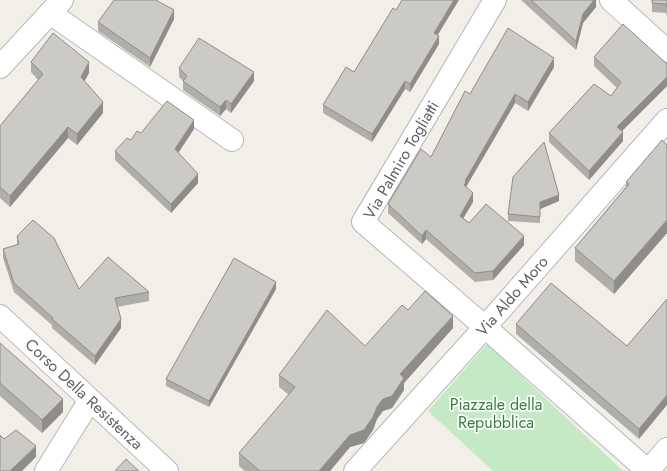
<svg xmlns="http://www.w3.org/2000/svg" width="667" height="471" font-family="Jost,sans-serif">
<rect width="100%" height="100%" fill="#f1efe8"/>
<path fill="#c5e8c5" d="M487,344L623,471H493L428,411Z"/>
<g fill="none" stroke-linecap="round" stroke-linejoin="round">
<g stroke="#b5b8bc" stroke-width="24">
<g id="minor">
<path d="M495,0L363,222L485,327L648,471"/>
<path d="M611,0L667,51"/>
<path d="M50,13L232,140"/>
<path d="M46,471L90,400"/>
<path d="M355,471L485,327L667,120"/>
<path d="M648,471L667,449"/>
</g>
</g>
<g stroke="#b5b8bc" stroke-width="24">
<path id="tertiary" d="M0,67L62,0"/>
</g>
<g stroke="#b6babf" stroke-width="24">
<path id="secondary" d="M0,316L167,471"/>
</g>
<use href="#minor" stroke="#fff" stroke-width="22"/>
<use href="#tertiary" stroke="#fff" stroke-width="22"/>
<use href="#secondary" stroke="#fff" stroke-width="22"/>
</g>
<g fill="#afaea9">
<path d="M521,0H596V7L583,23L576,50Z"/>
<path d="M652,0H667V16L666,13L652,12Z"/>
<path d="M174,19L150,67L98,31V22Z"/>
<path d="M437,35L439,44L410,92L405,89L372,142L323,113V105L354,72Z"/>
<path d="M594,57L667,86L622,131L623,141L589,180L549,142V133L611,96L617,88L594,66Z"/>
<path d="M31,62L89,73L84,81L103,113L77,145L68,138L10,207L0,198V126L38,80L31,72Z"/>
<path d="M554,67L528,111L515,103L466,187L473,202L463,218L469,223L524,245L493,280L475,282L426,239L422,244L388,213V204L431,157L470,94Z"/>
<path d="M179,68L254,81L231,113L226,109L220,116L183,90V81L179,77Z"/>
<path d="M194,129L178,152L198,183L171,213L115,160V151L141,133Z"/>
<path d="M667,145V233L614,294L575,261V248L626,187V182Z"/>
<path d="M559,201L540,209V223L508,221V214Z"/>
<path d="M17,236L79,289L149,292V301L117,307L121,328L95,365L52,328V325L14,292L3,258V249L17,245Z"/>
<path d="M276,289L209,407L166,386V379Z"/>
<path d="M667,299L639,439L516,334V324L627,346Z"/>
<path d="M408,310L453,328L404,383V390L392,408L383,411L377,419L373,430L364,443L350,447L330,471H245L239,466V453L289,395L279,387V375L365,346Z"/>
<path d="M0,343L63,412L42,433L0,396Z"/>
</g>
<g fill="#8f8d8a">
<path d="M454,0H459L434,41V33Z"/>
<path d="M594,0H596V7L583,23L576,50V41L583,14Z"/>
<path d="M174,10V19L150,67V58Z"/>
<path d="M439,36V44L410,92V84Z"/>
<path d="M554,58V67L528,111V102Z"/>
<path d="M89,62V73L81,88V77Z"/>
<path d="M254,72V81L231,113V104Z"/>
<path d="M667,77V86L617,136V127Z"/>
<path d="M405,81V89L372,142V134Z"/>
<path d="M515,94V103L466,187L464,185L465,181Z"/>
<path d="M226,100V109L220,116V107Z"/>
<path d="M103,102V113L77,145V134Z"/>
<path d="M194,120V129L175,158V149Z"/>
<path d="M68,127V138L10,207V196Z"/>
<path d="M623,132V141L589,180V171Z"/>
<path d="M198,174V183L171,213V204Z"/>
<path d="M473,193V202L460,224V216Z"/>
<path d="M559,195V201L540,209V202Z"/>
<path d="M667,220V233L614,294V281Z"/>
<path d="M426,230V239L422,244V236Z"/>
<path d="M524,236V245L493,280V271Z"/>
<path d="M276,282V289L209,407V401Z"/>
<path d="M453,316V328L404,383V390L392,408L383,411L377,419L373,430L364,443L350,447L330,471H319L350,435L377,407L400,374Z"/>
<path d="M121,319V328L95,365V356Z"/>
<path d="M667,395V405L639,439V429Z"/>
<path d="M63,399V412L42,433V420Z"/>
<path d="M36,446V457L22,471H10Z"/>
</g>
<g fill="#cccac5" stroke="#8f8d8a">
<path d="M114,0H156L174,10L150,58L98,22Z"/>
<path d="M402,0H454L434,33L439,36L410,84L405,81L372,134L323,105L346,67L354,72L393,8L396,10Z"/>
<path d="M531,0H594L583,14L576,41Z"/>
<path d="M652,0H667V7L666,4L652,3Z"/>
<path d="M623,24L667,64V77L617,127L623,132L589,171L549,133L594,84L611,96L621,82L594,57Z"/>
<path d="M508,28L554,58L528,102L515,94L465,181L466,182L464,185L473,193L460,216L469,223L486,204L524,236L493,271L475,273L426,230L422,236L388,204L421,149L431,157L465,91L470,94Z"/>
<path d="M53,33L89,62L81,77L103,102L77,134L68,127L10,196L0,187V126L43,74L31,62Z"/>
<path d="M199,38L254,72L231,104L226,100L220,107L183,81L187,76L179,68Z"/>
<path d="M167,101L194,120L175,149L198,174L171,204L115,151L127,138L131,140L137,131L141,133Z"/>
<path d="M662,140L667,145V220L614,281L575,248L629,184L626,182Z"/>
<path d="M544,142L559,195L540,202V217L508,214L513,177Z"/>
<path d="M33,220L54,238L79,289L108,257L149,292L115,298L121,319L95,356L52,319L53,318L14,283L3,249L19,244L17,236Z"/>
<path d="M234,258L276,282L209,401L166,379Z"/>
<path d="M551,283L627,346L667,299V395L639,429L516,324Z"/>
<path d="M425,291L453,316L400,374L404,378L392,396L383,399L377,407L373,417L364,430L350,435L319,471H260L239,453L295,387L279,375L327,310L365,346L402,305L408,310Z"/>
<path d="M0,343L63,399L42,420L0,383Z"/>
<path d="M16,430L36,446L10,471H0V435L4,439Z"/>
<path d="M126,459L139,471H115Z"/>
</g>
<g text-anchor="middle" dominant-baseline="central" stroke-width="3.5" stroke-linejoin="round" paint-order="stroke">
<g font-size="16" fill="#5f6368" stroke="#fff">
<text transform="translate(401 160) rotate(-60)">Via Palmiro Togliatti</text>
<text transform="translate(512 296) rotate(-49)">Via Aldo Moro</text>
<text transform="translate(84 394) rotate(43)">Corso Della Resistenza</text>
</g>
<g font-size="16" fill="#348238" stroke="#fff">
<text x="496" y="404">Piazzale della<tspan x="496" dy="18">Repubblica</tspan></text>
</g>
</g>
</svg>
